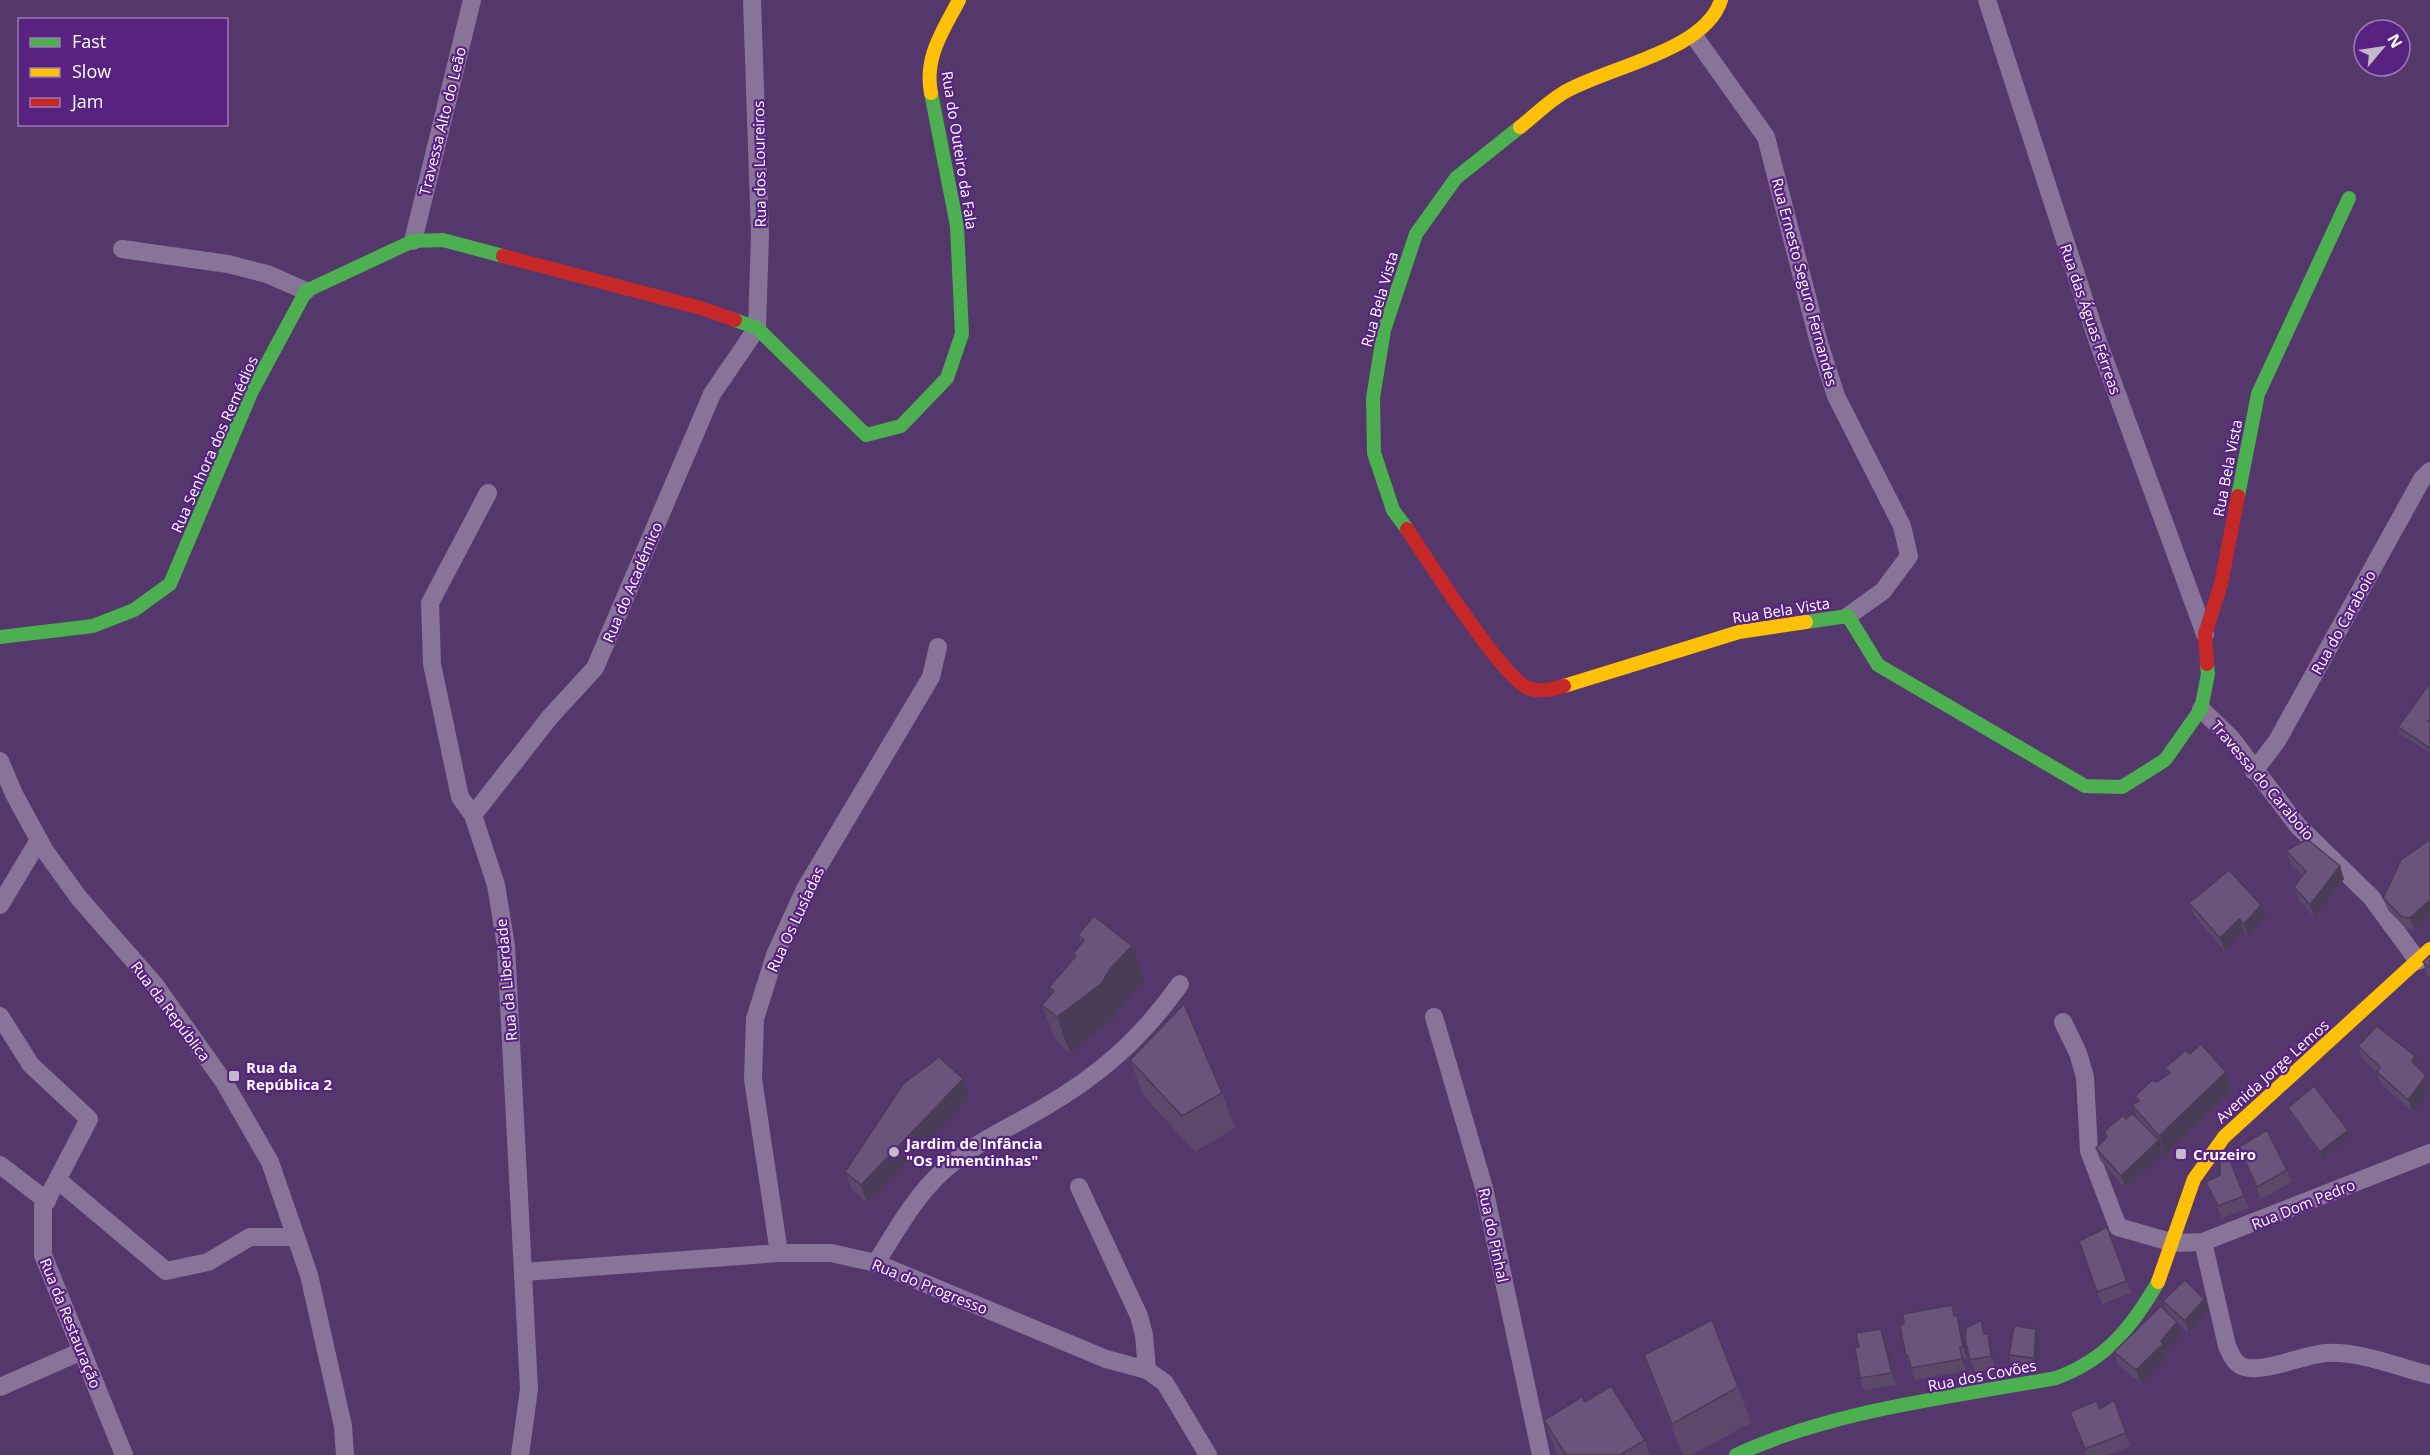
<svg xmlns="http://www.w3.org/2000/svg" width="2430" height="1455" font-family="'Open Sans',sans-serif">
<rect width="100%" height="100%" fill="#55386b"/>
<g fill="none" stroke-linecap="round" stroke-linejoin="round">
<g stroke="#887499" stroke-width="18">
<path d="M1987,0L2098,342L2205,634"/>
<path d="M1694,36L1766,137L1819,343L1836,396L1902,526L1909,556L1883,591L1848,616"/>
<path d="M413,241L472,0"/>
<path d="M122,249L228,264L267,274L306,291"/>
<path d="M488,493L430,603L432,664L460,797L473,815L496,885L506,946L529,1389L520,1455"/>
<path d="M2201,709L2231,738L2298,826L2371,897L2418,961"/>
<path d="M0,761L14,794L45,851L79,898L155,985L224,1082L270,1162L309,1275L343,1426L345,1455"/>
<path d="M2254,771L2277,741L2422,479L2430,471"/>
<path d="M473,815L550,717L595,668L712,394L757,328L760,235L752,0"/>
<path d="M0,905L39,840"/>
<path d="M0,1016L31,1065L89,1119L43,1207V1255L124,1455"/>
<path d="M1434,1017L1484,1188L1541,1455"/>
<path d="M2063,1022L2078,1053L2085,1077L2089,1151L2118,1227L2174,1243L2203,1242L2430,1153"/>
<path d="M0,1165L47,1201"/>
<path d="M59,1181L166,1271L208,1262L250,1237H296"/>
<path d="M1079,1187L1139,1316L1144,1335L1147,1370"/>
<path d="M2203,1242L2227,1346C2231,1354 2234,1364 2244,1367C2265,1373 2302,1355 2326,1353C2360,1351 2398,1367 2430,1375"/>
<path d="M779,1253L753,1079L755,1019L775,955L805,889L931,677L938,647"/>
<path d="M876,1263C896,1231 915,1196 943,1171C972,1144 1009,1128 1043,1108C1100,1075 1142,1038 1180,984"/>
<path d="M524,1272L779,1253H831L876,1263L1106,1359L1147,1370L1165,1383L1208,1455"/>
<path d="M0,1387L82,1351"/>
</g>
<g stroke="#4caf50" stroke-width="14">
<path d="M735,320L757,328L866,435L901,426L947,378L962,334L957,226L931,93"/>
<path d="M2238,496L2258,394L2349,198"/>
<path d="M1407,529L1393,510L1374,453L1373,398L1384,330L1416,234L1456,178L1520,127"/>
<path d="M1806,622L1848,616L1878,665L2085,786L2122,787L2165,760L2201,709L2208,674L2207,664"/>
<path d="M0,637L93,626L134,610L170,584L251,393L306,291L413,241L443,240L503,256"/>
<path d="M1736,1455C1836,1409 1949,1398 2056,1378C2106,1360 2132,1327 2158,1282"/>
</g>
<g stroke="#ffc107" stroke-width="14">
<path d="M931,93C924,57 943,31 959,0"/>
<path d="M1520,127C1534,116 1548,102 1563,93C1606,67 1705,52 1721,0"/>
<path d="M1564,686L1739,632L1806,622"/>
<path d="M2158,1282L2194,1179L2224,1137L2430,949"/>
</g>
<g stroke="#c62828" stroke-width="14">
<path d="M503,256L701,308L735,320"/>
<path d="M1407,529C1428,560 1501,676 1528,688C1539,693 1554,689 1564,686"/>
<path d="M2207,664L2205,634L2221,584L2238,496"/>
</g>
</g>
<g fill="#5b486b">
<path d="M2430,683V753L2400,734L2398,727Z"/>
<path d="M2430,841V916L2415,930L2407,929L2388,910L2383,898Z"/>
<path d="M2286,851L2344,879L2314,917L2299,900L2294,887L2303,876L2291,864Z"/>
<path d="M2189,903L2266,918L2248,936L2244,931L2225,951L2194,915Z"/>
<path d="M1078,935L1132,946L1145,981L1123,1004L1114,1018L1070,1053L1055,1040L1042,1005L1051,994L1049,987L1074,957L1073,954L1081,944Z"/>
<path d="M2430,955V977L2427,975L2423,962Z"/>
<path d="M2358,1046L2415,1056L2420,1069L2413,1112L2381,1084L2377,1072L2362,1058Z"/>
<path d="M1130,1060L1222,1093L1235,1128L1195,1152L1143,1095Z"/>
<path d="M2165,1068L2232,1090L2165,1155L2163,1152L2125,1188L2100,1160L2096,1148L2137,1118L2132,1105L2137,1102L2135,1096L2157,1082L2167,1074Z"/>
<path d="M969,1098L867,1203L852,1190L845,1172Z"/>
<path d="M2288,1108L2348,1130L2351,1136L2323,1158L2290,1114Z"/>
<path d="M2239,1147L2287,1170L2292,1182L2261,1199Z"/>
<path d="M2220,1175L2244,1196L2249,1208L2222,1218L2211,1195L2206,1182Z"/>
<path d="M2107,1227L2131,1293L2102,1304L2079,1241Z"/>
<path d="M2163,1301L2208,1311L2189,1333L2177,1322L2182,1334L2166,1353L2168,1356L2141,1383L2118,1365L2114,1352L2167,1312Z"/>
<path d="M1952,1305L1962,1328L1967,1359L1964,1360L1966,1371L1915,1380L1906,1356L1904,1324Z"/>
<path d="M2036,1329L2041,1342L2038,1370L2013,1368L2009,1355Z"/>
<path d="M1986,1334H1988L1992,1347L1996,1369L1975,1372L1970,1360Z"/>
<path d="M1886,1341L1897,1385L1864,1390L1860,1378Z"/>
<path d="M1644,1355L1738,1387L1751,1423L1691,1455H1683L1657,1391Z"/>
<path d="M2114,1400L2130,1446L2107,1455H2087L2070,1412L2100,1409Z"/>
<path d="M1585,1402L1645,1440L1650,1455H1557L1544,1420Z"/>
</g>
<g fill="#4a3b57">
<path d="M2340,866L2344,879L2314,917L2310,905Z"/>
<path d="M2430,900V916L2415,930L2410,918Z"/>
<path d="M2261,905L2266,918L2248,936L2244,924Z"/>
<path d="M2239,919L2244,931L2225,951L2220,938Z"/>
<path d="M1132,946L1145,981L1123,1004L1114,1018L1070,1053L1057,1017L1110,969Z"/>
<path d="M2415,1056L2420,1069L2416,1073L2412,1061Z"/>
<path d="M2226,1072L2232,1090L2165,1155L2159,1136Z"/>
<path d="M2426,1076L2430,1086V1090L2413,1112L2408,1100Z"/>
<path d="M963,1079L969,1098L867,1203L861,1185Z"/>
<path d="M2348,1130L2351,1136L2323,1158L2320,1152Z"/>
<path d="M2159,1140L2164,1153L2125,1188L2121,1176Z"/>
<path d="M2204,1299L2208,1311L2189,1333L2185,1321Z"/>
<path d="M1957,1315L1962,1328L1967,1359L1963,1347Z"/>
<path d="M2177,1322L2182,1334L2166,1353L2168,1356L2141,1383L2136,1370Z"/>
<path d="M1881,1329L1886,1341L1897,1385L1892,1373Z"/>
<path d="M2036,1329L2041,1342L2038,1370L2034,1358Z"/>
<path d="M1988,1334L1992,1347L1996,1369L1991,1356Z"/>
<path d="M1960,1347L1964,1360L1966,1371L1962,1359Z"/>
</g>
<g fill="#6a547c" stroke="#4a3b57" stroke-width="1.5">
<path d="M2430,683V719L2428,721L2430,722V748L2398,727Z"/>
<path d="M2307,839L2340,866L2310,905L2294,887L2306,871L2286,851Z"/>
<path d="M2429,840L2430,841V900L2410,918L2402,917L2383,898L2401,860Z"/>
<path d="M2229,870L2261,905L2244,924L2239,919L2220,938L2189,903Z"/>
<path d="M1094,916L1132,946L1110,969L1102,983L1057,1017L1042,1005L1054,991L1049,987L1076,956L1073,954L1084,940L1078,935Z"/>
<path d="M2430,955V968L2423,962Z"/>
<path d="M1184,1004L1222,1093L1182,1116L1130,1060Z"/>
<path d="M2377,1026L2415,1056L2412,1061L2426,1076L2408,1100L2377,1072L2380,1067L2358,1046Z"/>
<path d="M2201,1044L2226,1072L2159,1136L2132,1105L2139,1101L2135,1096L2152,1080L2157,1082L2170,1073L2165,1068L2185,1051L2190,1054Z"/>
<path d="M939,1057L963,1079L861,1185L845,1172L903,1084Z"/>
<path d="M2314,1086L2348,1130L2320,1152L2288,1108Z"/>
<path d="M2132,1113L2159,1140L2121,1176L2096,1148L2107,1137L2105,1131L2123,1115L2126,1119Z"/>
<path d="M2267,1130L2287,1170L2257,1187L2239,1147Z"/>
<path d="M2229,1158L2244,1196L2218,1206L2206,1182L2220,1175V1162Z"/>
<path d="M2107,1227L2127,1281L2097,1292L2079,1241Z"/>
<path d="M2185,1280L2204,1299L2185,1321L2163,1301Z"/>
<path d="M1952,1305L1954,1316L1957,1315L1963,1347H1960L1962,1359L1911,1368L1908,1356H1906L1900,1325L1904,1324L1903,1314Z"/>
<path d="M2161,1306L2177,1322L2161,1341L2163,1344L2136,1370L2114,1352Z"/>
<path d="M1712,1320L1738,1387L1672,1424L1644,1355Z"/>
<path d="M1981,1320L1984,1334H1988L1991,1356L1970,1360L1965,1339L1966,1328Z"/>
<path d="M2014,1326L2036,1329L2034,1358L2009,1355Z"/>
<path d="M1881,1329L1892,1373L1860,1378L1855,1348L1859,1347L1856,1333Z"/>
<path d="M1611,1386L1645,1440L1620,1455H1566L1544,1420L1582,1397L1585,1402Z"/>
<path d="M2114,1400L2126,1433L2085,1449L2070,1412L2096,1401L2100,1409Z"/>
</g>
<g fill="#c4b9cb" stroke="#582380" stroke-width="2">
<rect x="228" y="1070" width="12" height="12" rx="3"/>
<circle cx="894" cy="1152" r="6"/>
<rect x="2175" y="1148" width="12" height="12" rx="3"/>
</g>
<g text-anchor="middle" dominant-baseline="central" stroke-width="4.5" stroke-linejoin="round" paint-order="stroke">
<g font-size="15" fill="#fff" stroke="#582380">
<text transform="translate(442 121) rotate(-76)">Travessa Alto do Leão</text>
<text transform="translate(960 150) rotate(81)">Rua do Outeiro da Fala</text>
<text transform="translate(759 164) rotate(-91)">Rua dos Loureiros</text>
<text transform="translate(1805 282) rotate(75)">Rua Ernesto Seguro Fernandes</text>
<text transform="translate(1379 299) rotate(-74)">Rua Bela Vista</text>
<text transform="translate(2091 319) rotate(71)">Rua das Águas Férreas</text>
<text transform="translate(214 444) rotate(-66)">Rua Senhora dos Remédios</text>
<text transform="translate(2227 468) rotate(-79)">Rua Bela Vista</text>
<text transform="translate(632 582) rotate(-67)">Rua do Académico</text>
<text transform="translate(1781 610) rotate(-9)">Rua Bela Vista</text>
<text transform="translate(2343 622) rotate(-61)">Rua do Caraboio</text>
<text transform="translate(2263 780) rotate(50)">Travessa do Caraboio</text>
<text transform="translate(795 919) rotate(-65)">Rua Os Lusíadas</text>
<text transform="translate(506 980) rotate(-95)">Rua da Liberdade</text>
<text transform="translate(171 1011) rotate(53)">Rua da República</text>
<text transform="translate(2272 1071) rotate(-42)">Avenida Jorge Lemos</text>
<text transform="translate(2303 1204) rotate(-22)">Rua Dom Pedro</text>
<text transform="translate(1494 1235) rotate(78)">Rua do Pinhal</text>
<text transform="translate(930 1286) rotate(22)">Rua do Progresso</text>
<text transform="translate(71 1323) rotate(68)">Rua da Restauração</text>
<text transform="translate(1982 1375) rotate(-11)">Rua dos Covões</text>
</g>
<g font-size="15" font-weight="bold" fill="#fff" stroke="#582380" text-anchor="start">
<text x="246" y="1067">Rua da<tspan x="246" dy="17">República 2</tspan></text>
<text x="906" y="1143">Jardim de Infância<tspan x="906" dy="17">"Os Pimentinhas"</tspan></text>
<text x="2193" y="1154">Cruzeiro</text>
</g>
</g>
<rect x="18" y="18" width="210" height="108" fill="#582380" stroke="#9b7bb3" stroke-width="1.5"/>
<rect x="30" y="38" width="30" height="9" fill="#4caf50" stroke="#9b7bb3" stroke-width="1.5"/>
<text x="72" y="48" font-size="18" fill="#ffffff">Fast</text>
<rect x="30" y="68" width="30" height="9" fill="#ffc107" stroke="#9b7bb3" stroke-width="1.5"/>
<text x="72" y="78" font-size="18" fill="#ffffff">Slow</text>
<rect x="30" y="98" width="30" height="9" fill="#c62828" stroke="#9b7bb3" stroke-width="1.5"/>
<text x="72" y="108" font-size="18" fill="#ffffff">Jam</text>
<g transform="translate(2382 48) rotate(61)"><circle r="28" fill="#582380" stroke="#9b7bb3" stroke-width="1.5"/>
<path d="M0-4.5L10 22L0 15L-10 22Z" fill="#c4b9cb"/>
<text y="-9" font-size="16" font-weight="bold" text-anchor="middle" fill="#ffffff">N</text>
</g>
</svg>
